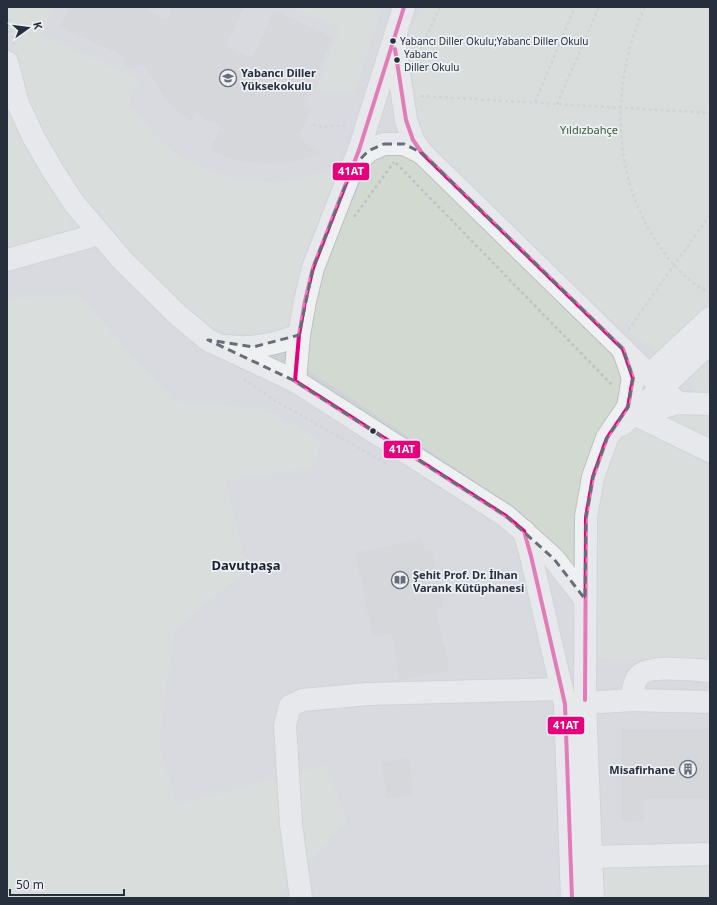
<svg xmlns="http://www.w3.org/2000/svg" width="717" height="905" font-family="'Noto Sans',sans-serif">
<rect width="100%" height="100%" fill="#e0e2e5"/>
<rect fill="#ced1d8" x="7" y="7" width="703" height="891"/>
<g fill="#d1d9d0">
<path d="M7,7H53L41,34L139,80L129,102C141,119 153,135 169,148C200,174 254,187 293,181C309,178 324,171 339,166L301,264L292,299L288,327L274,332L253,335L232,334L214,330L186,307L132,253L83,196L63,165L44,133L29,100L7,18Z"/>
<path d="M292,7H382L354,93L316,90L340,28Z"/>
<path d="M421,7H710V394H701L658,352L607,316L432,145L424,134L419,120L407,41Z"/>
<path d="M9,112L16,133L79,229L7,254V113Z"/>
<path d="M386,154H400L414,160L614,355L618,368L620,379L619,391L616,402L598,433L575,562L574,573L538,529L516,508L305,368C312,336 315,303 325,272C337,238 351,205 365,171L374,160Z"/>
<path d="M78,294L173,401L266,409L322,442L312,467L225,481L247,570L174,630L159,743L176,805L326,765L347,822L275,898H7V299Z"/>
<path d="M679,413L710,414V438L666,416Z"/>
<path d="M634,428L710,465V661L596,658L597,518L604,479L616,444Z"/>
<path d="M710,858V898H605L604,864Z"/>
</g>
<g fill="#c8cacd">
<path d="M69,7H142L167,19L172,7H244L226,46L252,58L274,10L333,37L302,105L312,109L298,139L323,153L290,163L272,164L248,163L224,156L210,150L221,125L207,120L196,112L191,122L177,112L165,98L144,65L133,69L128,68L125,65L123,56L60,27Z"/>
<path d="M422,538L424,551L432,550L444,607L436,609L443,644H445L449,671L400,680L392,634L373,638L355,553Z"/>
<path d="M621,729H710V799H644V822L621,821Z"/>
<path d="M409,758L413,795L386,798L382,762Z"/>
</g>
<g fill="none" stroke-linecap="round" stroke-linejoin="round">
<g stroke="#bec0c3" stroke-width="24">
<g id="minor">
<path d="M394,40L406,120L413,140L422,153L678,403"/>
<path d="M7,62L18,104L34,138L53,171L74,203L123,261L179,316L208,340L295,381L506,516L554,559L585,599"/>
<path d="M353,166L368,151L384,144H404L422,153"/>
<path d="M7,260L99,234"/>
<path d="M228,346C253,350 276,344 299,335"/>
<path d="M649,375L710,318"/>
<path d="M295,381L299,335L305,301L313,268L359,150L404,7"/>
<path d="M664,407L678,403L710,404"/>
<path d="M634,414L710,451"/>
<path d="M622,425L710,343"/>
<path d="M524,531L531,556L565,704L572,898"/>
<path d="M632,700C633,691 633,682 639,676C649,664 694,670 710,671"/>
<path d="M570,704L632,700L710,702"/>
<path d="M591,857L710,854"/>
<path d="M301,898L291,824L285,725L290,706L303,700L368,694L562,689"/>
<path d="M593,898L591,857L585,703L586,517L593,477L607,438L628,407L633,378L623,349"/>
</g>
</g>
<g stroke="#bfc0c5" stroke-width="2.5" stroke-dasharray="3 3" stroke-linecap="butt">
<path d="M645,7C612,78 611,165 651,233C666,258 684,280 710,293"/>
<path d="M7,18L15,46"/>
<path d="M416,59L440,7"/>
<path d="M421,96L710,113"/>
<path d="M535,102L575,7"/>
<path d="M557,104L599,7"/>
<path d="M313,124L322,127L348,125"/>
<path d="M396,163L613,386"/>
<path d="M354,217L394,162"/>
<path d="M628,330L710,215"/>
<path d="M244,379L276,401L387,464"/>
</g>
<use href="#minor" stroke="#eff0f2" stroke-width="22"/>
<g stroke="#edf0f5" stroke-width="7">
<g id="bus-1">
<path d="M404,7L359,150L313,268L305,301L299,335L295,381L506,516L524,531L531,556L565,704L572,898"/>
<path d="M395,49L406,120L413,140L422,153L623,349L633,378L628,407L607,438L593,477L586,517L585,700"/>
</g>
</g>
<use href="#bus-1" stroke="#e5007d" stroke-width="4"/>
</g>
<path d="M0 0H717V905H0ZM384,144H404L422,153L623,349L633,378L628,407L607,438L593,477L586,517L585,599L554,559L506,516L295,381L208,340L253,347L299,335L313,268L353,167L368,151Z" fill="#e0e2e5" fill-opacity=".55" fill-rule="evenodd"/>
<path fill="none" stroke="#686e78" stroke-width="3" stroke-dasharray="8 5" stroke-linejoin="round" d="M384,144H404L422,153L623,349L633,378L628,407L607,438L593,477L586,517L585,599L554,559L506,516L295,381L208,340L253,347L299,335L313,268L353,167L368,151Z"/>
<defs>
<g id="university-ring" transform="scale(0.9)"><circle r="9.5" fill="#edf0f5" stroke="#686e78" stroke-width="1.5"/><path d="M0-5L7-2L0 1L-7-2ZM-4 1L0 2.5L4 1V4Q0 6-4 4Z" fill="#686e78"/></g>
<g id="library-ring" transform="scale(0.9)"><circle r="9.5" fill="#edf0f5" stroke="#686e78" stroke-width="1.5"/><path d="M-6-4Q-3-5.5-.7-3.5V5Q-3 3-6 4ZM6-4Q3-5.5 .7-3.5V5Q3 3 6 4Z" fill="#686e78"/></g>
<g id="building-ring" transform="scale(0.9)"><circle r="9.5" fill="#edf0f5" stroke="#686e78" stroke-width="1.5"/><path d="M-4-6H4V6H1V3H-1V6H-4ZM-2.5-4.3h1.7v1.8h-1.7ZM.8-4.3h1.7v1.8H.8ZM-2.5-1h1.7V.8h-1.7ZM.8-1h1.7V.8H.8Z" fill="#686e78"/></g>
</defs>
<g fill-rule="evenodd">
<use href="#university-ring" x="228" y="78"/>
<use href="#library-ring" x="400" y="580"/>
<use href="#building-ring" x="688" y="769"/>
</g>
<g fill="#272f3d" stroke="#edf0f5" stroke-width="1.5">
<circle cx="393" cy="41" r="3.5"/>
<circle cx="397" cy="60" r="3.5"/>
<circle cx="373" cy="431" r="3.5"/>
</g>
<g text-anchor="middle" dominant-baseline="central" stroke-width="3.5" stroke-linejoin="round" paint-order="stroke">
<g font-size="10" fill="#272f3d" stroke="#edf0f5" text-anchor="start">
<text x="400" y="41">Yabancı Diller Okulu;Yabanc Diller Okulu</text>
<text x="404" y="54">Yabanc<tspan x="404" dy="13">Diller Okulu</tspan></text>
</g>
<g font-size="11" font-weight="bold" fill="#272f3d" stroke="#edf0f5" text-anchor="start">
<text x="241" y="72">Yabancı Diller<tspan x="241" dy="13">Yüksekokulu</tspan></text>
<text x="413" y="574">Şehit Prof. Dr. İlhan<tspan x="413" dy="13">Varank Kütüphanesi</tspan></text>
<text x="675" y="769" text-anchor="end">Misafirhane</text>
</g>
<g font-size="11" fill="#3c5935" stroke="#edf0f5">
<text x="589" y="129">Yıldızbahçe</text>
</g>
<g font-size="13" font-weight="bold" fill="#1a212e" stroke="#edf0f5">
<text x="246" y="565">Davutpaşa</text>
</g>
</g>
<g stroke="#edf0f5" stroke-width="1.5">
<rect x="332" y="162" width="38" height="19" rx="4" fill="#e5007d"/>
<rect x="383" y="440" width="38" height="19" rx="4" fill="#e5007d"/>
<rect x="547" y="716" width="38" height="19" rx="4" fill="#e5007d"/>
</g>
<g font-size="11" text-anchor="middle" font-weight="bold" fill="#fff">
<text x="351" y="175">41AT</text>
<text x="402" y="453">41AT</text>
<text x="566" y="729">41AT</text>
</g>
<rect width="717" height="905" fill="none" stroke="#272f3d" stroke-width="16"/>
<g transform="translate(28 28) rotate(76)" stroke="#edf0f5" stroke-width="3" paint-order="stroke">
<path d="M0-3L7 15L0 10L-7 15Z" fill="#272f3d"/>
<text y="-6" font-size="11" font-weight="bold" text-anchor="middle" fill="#272f3d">K</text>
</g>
<path d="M10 889v6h114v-6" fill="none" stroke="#272f3d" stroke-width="2"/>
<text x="16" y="889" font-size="12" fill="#272f3d" stroke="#edf0f5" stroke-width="3" paint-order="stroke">50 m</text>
</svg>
